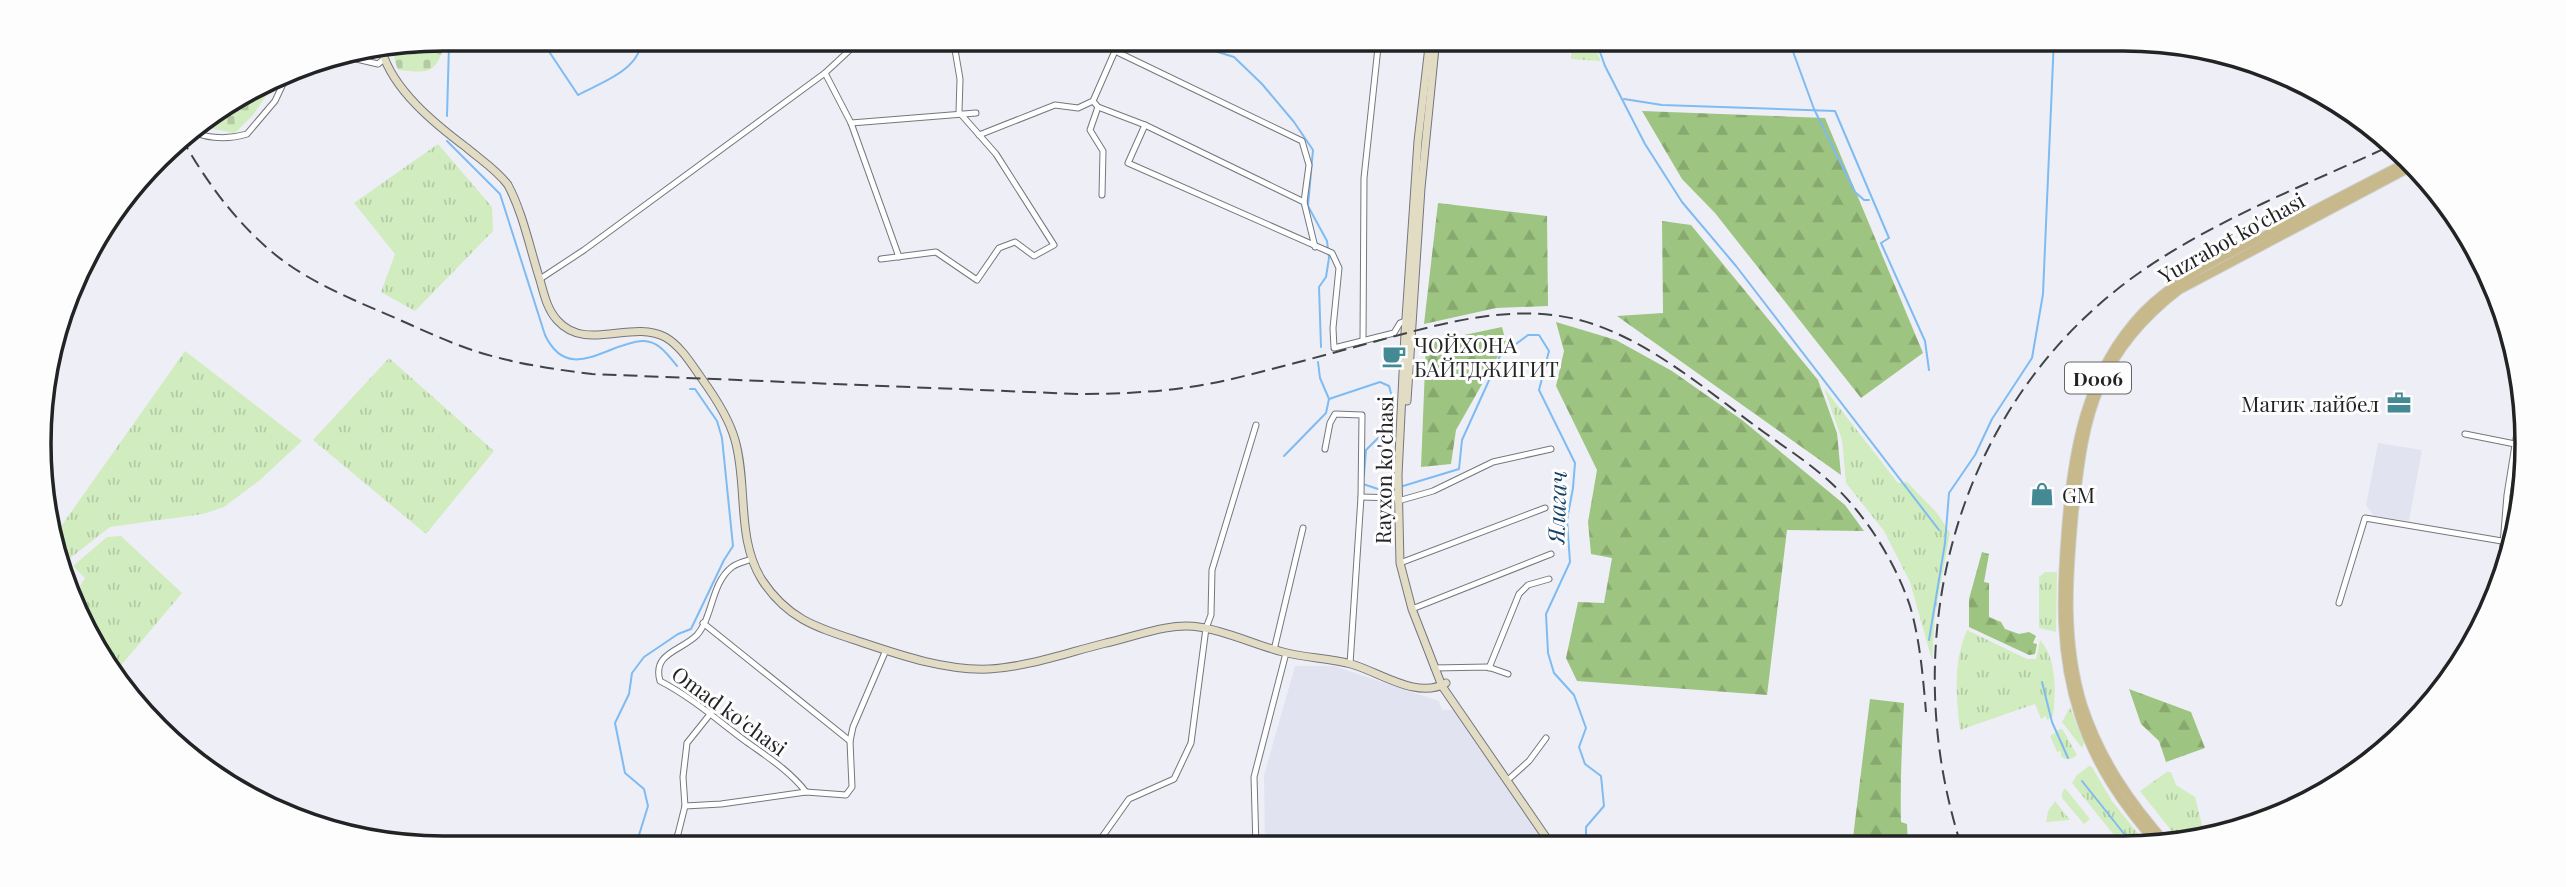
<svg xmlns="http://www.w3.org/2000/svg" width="2566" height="887" font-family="'Playfair Display',serif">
<defs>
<pattern id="grass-tufts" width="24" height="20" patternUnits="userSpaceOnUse" patternTransform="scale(1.75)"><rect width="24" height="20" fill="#d1ecbf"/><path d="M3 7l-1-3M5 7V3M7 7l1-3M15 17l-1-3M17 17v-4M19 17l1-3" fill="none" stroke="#b3caa4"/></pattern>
<pattern id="forest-firs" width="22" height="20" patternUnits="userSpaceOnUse" patternTransform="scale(1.75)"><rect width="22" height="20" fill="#9dc480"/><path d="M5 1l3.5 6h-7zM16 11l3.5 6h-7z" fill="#87a86e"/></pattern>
<pattern id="cemetery-stones" width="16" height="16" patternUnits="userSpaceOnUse" patternTransform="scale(1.75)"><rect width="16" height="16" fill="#d1ecbf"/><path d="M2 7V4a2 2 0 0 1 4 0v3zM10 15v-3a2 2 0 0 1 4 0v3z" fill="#b3caa4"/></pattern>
</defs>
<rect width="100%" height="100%" fill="#eeeff6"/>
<g fill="#e1e3f1">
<path d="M2378,443L2422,450L2409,521L2374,516L2366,505Z"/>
<path d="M1295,666H1334L1439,701L1442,710H1453L1547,846L1265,847L1264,775Z"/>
</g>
<g fill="url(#grass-tufts)">
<path d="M1572,39H1591L1601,61L1571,59Z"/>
<path d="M438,144L492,207L493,231L415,311L381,292L395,254L354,203Z"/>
<path d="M185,351L302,441L260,480L224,507L203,514L110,527L60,566L52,548V539Z"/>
<path d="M389,358L494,451L426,534L313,440Z"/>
<path d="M1824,388L1898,483L1907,482L1937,513L1950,533L1935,614L1932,660L1910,582L1884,531L1846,483L1842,440Z"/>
<path d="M121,536L182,593L113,675L107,669L74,596L85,578L73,566L107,537Z"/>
<path d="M2045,572H2057L2056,632L2039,628V577Z"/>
<path d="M1967,630L2027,659H2036L2040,640C2057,658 2056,693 2053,716L2047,720L2046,716L2041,719L2035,704L1960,730C1956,697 1953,662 1967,630Z"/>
<path d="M2070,707L2084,743L2082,748L2062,722Z"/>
<path d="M2060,729L2063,730L2077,755C2072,760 2068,760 2061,757V751L2057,752L2050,736Z"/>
<path d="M2089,766L2092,767L2112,801L2147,845H2122L2072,783L2077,775Z"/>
<path d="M2167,772H2171L2176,785L2195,797L2205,836L2181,843L2140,791Z"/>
<path d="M2065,788L2090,819L2084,824L2062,798V793Z"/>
<path d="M2055,801L2070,820L2046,822L2048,811Z"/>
</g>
<g fill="url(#forest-firs)">
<path d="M1642,111L1825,118L1923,353L1861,398L1715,213L1682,179Z"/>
<path d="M1438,203L1547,216L1548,306L1496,308L1424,324Z"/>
<path d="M1662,221L1691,225L1818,380L1837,433L1841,475L1617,316L1663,313Z"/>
<path d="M1556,322L1616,340L1672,371L1742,420L1845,505L1864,531L1787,530L1767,695L1577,681L1566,658L1578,602L1604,603L1612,558L1591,554L1588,522L1597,470L1556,386L1564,351Z"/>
<path d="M1502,327L1506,342L1456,430L1451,464L1421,467L1426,343Z"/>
<path d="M1982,552L1989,554L1984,582L1989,583V617L2001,622L2005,629L2019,634L2029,632L2036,636L2033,643L2037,644L2035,654L2029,655L1969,627V599Z"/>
<path d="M2129,689L2191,712L2205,748L2166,762L2159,741L2141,724Z"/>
<path d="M1870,699L1904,703C1902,743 1900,782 1901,822L1907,824L1908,846H1852Z"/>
</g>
<g fill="url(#cemetery-stones)">
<path d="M448,39C434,72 435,74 398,70L391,49Z"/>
<path d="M281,74L253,115L235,133L209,128L219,112Z"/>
</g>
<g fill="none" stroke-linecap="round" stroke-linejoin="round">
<g stroke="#7ebbf2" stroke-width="2">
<path d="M540,38L578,95C602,82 641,70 642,38"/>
<path d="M1062,38L1076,47L1087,49L1094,38"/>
<path d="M1191,38L1205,48L1234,57L1262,84L1294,122L1313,150L1308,206L1327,241L1329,258L1326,277L1319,287L1321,347"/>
<path d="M1595,38L1605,66L1645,144L1682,202L1736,266L1939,530"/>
<path d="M1788,38L1814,109L1855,192L1864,200H1869"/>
<path d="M1624,99L1662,105L1835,111L1889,238L1881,243L1925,341L1929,370"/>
<path d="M447,116L449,44L451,38"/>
<path d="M447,141L500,194L545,335C569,385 607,343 642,341C658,340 668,355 677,366"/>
<path d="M1329,399L1380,382L1389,386L1395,408L1386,430L1366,450L1364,475"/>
<path d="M1284,456L1326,413L1329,399L1320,378L1318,362"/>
<path d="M1363,484L1384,491L1397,487"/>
<path d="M1403,486L1459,469L1462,440L1500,356L1528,335H1539L1549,351L1539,390L1575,463L1573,488L1567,520L1570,562L1546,614L1548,653L1554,673L1574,695L1586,728L1579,747L1585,764L1601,776L1604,806L1586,827V846"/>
<path d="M1929,640L1945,543L1949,493L1975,455L1992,419L2032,358L2043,294L2054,38"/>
<path d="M2042,682L2052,722L2068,758"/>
<path d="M2082,781L2133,845"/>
<path d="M384,841L396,838L398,843"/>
<path d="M635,848L648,806L644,789L625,773L615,723L629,694L632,673L644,657L678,634L691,629L724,560L733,546L722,438L717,421L695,389H690"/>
</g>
<g stroke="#75777d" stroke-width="7">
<g id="street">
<path d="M1115,51L1302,141L1309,165L1304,202L1315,247"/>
<path d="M348,57L378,64L384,59"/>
<path d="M825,73L851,123L899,257"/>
<path d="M1093,101L1098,107L1145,125L1304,202"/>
<path d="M1098,107L1090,130L1103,151L1102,195"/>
<path d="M851,123L976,113"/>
<path d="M1145,125L1128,163L1332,253L1339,268L1333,328L1334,348L1394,333L1400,323L1408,320"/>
<path d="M190,131C209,139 227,140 247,134L275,101L290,69"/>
<path d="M979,135L1055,105L1078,108L1093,101L1115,51L1123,38"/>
<path d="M881,259L936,252L977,280L999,248L1015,242L1034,256L1054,245L996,154L959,112L960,79L953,38"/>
<path d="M540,279L584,250L825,73L853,47L855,38"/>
<path d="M1363,341L1364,178L1379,38"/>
<path d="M2465,434L2520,445"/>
<path d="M1325,449L1330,423L1335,414L1362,415L1361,497L1350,664"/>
<path d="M1361,497L1398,498"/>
<path d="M1398,501L1433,491L1493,462L1551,449"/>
<path d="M2509,512L2519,467"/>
<path d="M752,559C746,561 737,563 732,567C711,583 713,617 697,635C681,651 652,653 660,681C691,697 716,719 744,740C766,756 789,770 806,792"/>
<path d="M1400,563L1545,508"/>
<path d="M2500,581L2507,495L2524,389"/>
<path d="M2339,603L2365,518L2502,541"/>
<path d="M1412,609L1551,554"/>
<path d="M703,623L850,741"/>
<path d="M1274,650L1303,528"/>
<path d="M1434,668L1488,667L1508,674"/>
<path d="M1489,668L1519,594L1528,585L1549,579"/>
<path d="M1510,778L1529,761L1546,738"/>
<path d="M685,806L721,804L806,792L846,795L852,787L850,741L853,727L886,650"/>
<path d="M1095,847L1129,799L1174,779L1191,743L1206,628L1211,615L1212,570L1256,425"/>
<path d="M1256,847L1254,777L1286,653"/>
<path d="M670,848L678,834L685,806L683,777L687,743L711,713"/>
</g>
</g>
<g stroke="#75777d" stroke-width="9">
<g id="secondary">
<path d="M1430,38L1418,141L1405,333L1398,475L1400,563L1412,609L1442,686L1552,846"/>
<path d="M382,51C393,90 435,124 467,148C481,160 497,170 508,185C523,213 530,249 540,280C544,294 547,309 557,320C586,353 631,319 665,337C681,346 692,365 702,379C715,397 729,418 735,440C748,485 736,539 762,580C787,618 815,627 855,640C897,654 944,671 989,669C1028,667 1069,652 1106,643C1134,637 1169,622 1199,627C1227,631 1255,645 1283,652C1305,658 1329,658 1351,664C1380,672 1417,700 1446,683"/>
<path d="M1407,401L1421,188L1436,38"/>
</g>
</g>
<g stroke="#cecfcf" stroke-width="10">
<g id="primary">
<path d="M2158,845C2123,806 2095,765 2079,715C2059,654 2061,594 2066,532C2072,451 2085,373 2143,312C2177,277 2222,258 2264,236C2311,212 2358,187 2405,163"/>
<path d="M2168,845C2130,802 2101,760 2083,706C2063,642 2068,577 2074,512C2079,470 2083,426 2100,387C2117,348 2145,316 2179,290L2409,168"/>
</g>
</g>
<use href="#street" stroke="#fff" stroke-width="5"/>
<use href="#secondary" stroke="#e3dcc5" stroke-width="7"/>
<use href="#primary" stroke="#c7b98b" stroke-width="8"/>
<g stroke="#424346" stroke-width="2" stroke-dasharray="14 7" stroke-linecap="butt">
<path d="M181,137C205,180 234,220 272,252C303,278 342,295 379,311C410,324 440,339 472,350C511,363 551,369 592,374L1078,394C1130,394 1181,391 1232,379C1281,367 1329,354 1377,341C1447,322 1522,300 1593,324C1657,346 1711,394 1765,433C1786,448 1809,463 1829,481C1864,512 1895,561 1910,606C1920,640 1923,677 1926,712"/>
<path d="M1961,845C1894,637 1956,402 2139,273C2216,219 2306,185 2390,146"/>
</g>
</g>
<defs>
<g id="cafe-bare" transform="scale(1.89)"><path d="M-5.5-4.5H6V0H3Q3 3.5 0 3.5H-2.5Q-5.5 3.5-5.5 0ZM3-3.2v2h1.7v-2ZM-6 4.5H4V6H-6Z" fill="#448a95" stroke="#fdfdfe" stroke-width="2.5" paint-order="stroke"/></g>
<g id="office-bare" transform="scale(1.89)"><path d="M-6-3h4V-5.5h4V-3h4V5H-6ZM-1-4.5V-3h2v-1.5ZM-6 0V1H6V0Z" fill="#448a95" stroke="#fdfdfe" stroke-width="2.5" paint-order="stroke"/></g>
<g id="shop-bare" transform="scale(1.89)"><path d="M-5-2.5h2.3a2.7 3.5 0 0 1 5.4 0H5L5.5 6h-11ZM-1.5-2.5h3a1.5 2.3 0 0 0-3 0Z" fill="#448a95" stroke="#fdfdfe" stroke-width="2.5" paint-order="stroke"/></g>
</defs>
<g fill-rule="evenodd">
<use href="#cafe-bare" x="1394" y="356"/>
<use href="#office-bare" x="2399" y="403"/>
<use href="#shop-bare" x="2042" y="494"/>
</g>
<g text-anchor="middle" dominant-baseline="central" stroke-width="6" stroke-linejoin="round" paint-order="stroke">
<rect fill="#fdfdfe" stroke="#646466" stroke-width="2" x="2065" y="362.5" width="66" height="31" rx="5"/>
<g font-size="19" font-weight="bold" fill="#222325">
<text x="2098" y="378">D006</text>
</g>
<g font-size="21" fill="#222325" stroke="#fdfdfe">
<text transform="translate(2231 237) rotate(-29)">Yuzrabot ko'chasi</text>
<text transform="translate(1383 470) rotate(-89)">Rayxon ko'chasi</text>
<text transform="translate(730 710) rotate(36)">Omad ko'chasi</text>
</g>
<g font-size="21" fill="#222325" stroke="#fdfdfe" text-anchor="start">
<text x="1414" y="344">ЧОЙХОНА<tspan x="1414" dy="24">БАЙТДЖИГИТ</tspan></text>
<text x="2379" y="403" text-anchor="end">Магик лайбел</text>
<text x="2062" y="494">GM</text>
</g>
<g font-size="23" font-style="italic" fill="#164267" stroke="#fdfdfe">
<text transform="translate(1556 507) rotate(-88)">Ялагач</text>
</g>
</g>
<path d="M0 0H2566V887H0ZM443 51H2123A392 392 0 0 1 2515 443V444A392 392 0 0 1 2123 836H443A392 392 0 0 1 51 444V443A392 392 0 0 1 443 51Z" fill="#fdfdfe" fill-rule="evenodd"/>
<path fill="none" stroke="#222325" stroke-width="3.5" d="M443 51H2123A392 392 0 0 1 2515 443V444A392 392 0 0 1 2123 836H443A392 392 0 0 1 51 444V443A392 392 0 0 1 443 51Z"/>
</svg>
